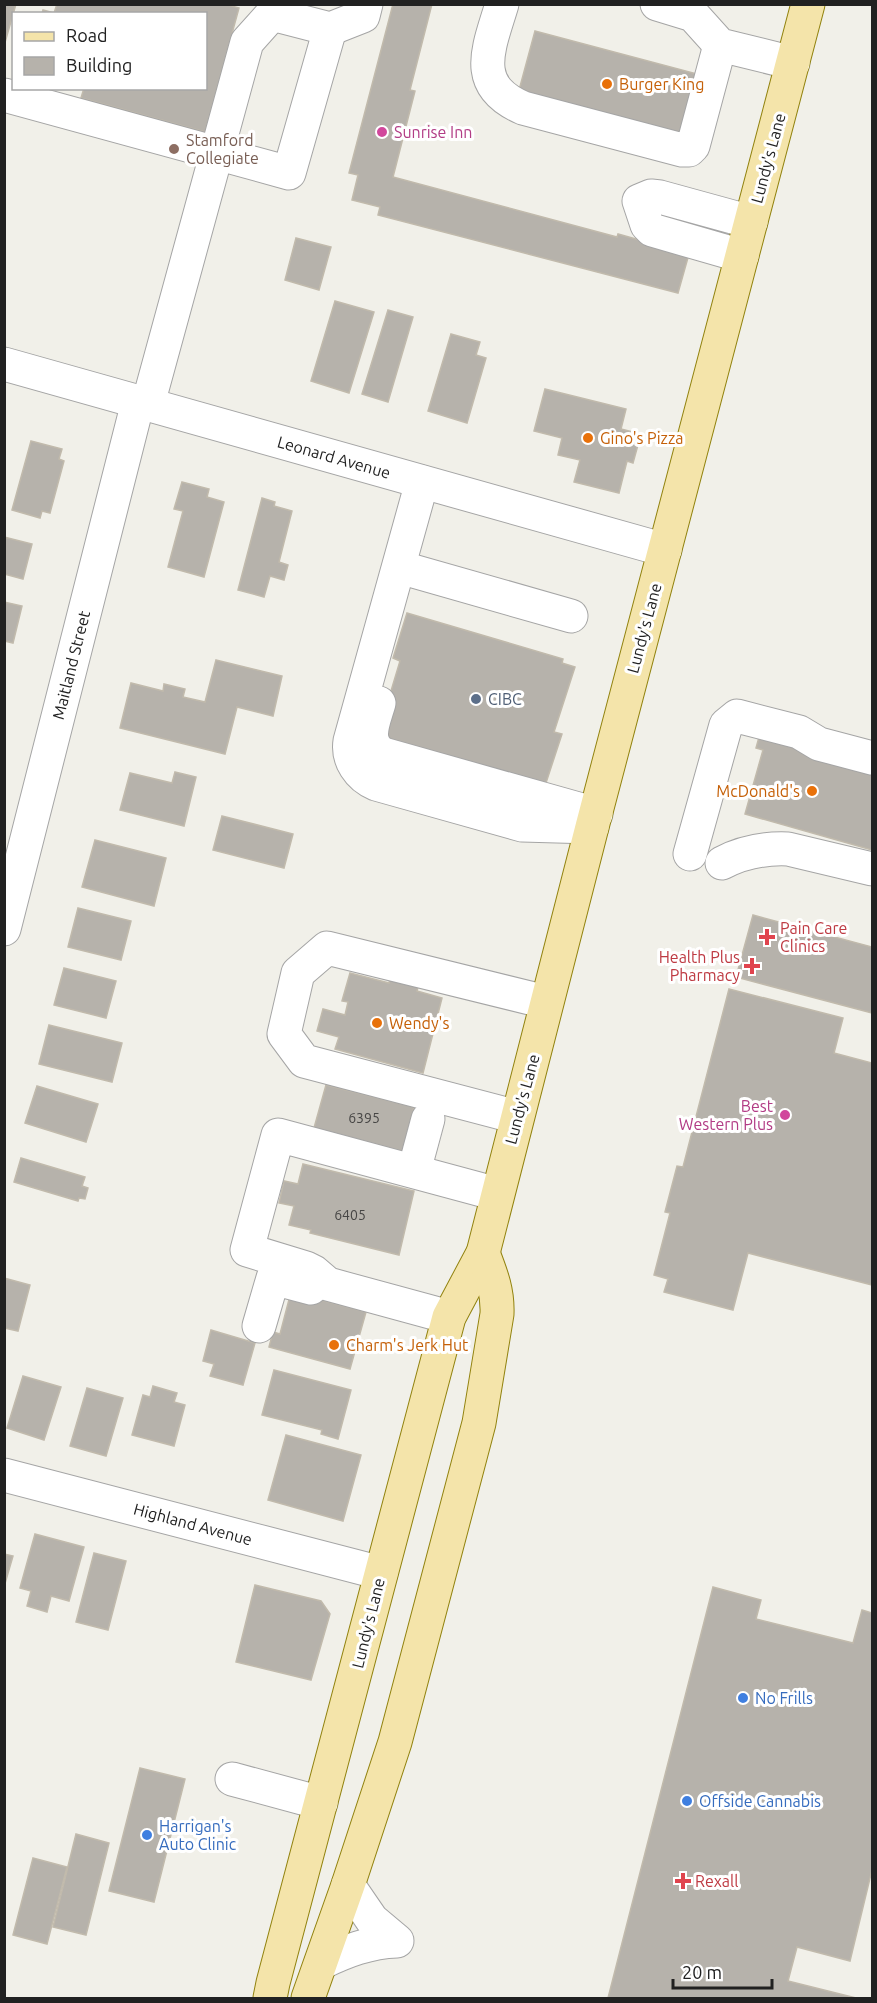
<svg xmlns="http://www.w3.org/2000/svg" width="877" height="2003" font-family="Ubuntu,sans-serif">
<rect width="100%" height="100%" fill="#f1f0e9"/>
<g fill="#b6b2ab" stroke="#c1baac" stroke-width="1.5">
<path d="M4,4H16L4,46Z"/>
<path d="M57,4H225L239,8L205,132L81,98L84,88H206V14H42L43,10L54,13Z"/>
<path d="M393,4H432L410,90L415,91L393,177L617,237L618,234L689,254L678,293L378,215L380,207L352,200L358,175L349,173Z"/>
<path d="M535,31L697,74L680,137L518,94Z"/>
<path d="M296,238L331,247L319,290L285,280Z"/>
<path d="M335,301L374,312L349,393L311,381Z"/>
<path d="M388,310L413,317L388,402L362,394Z"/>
<path d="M451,334L480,342L476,355L486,358L467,423L428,411Z"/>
<path d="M545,389L626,409L621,429L641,434L633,463L627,461L619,493L574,482L580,460L558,455L562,438L534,431Z"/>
<path d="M31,441L62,449L59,459L64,461L50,513L42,511L40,518L12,510Z"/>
<path d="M182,482L209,489L207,497L224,502L204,577L168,567L183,511L174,509Z"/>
<path d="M262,498L275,502L274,506L292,511L279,562L288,565L284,580L270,576L264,597L238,590Z"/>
<path d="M4,537L32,544L23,579L4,574Z"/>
<path d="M4,602L22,606L13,643L4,641Z"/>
<path d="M407,613L563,659L562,663L575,667L554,732L562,734L543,792L376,741L400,661L393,658Z"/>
<path d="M216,660L282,676L273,716L237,707L225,754L120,728L131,683L163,691L164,684L185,689L183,697L205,702Z"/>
<path d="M761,730L872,767V850L745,814L763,750L756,748Z"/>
<path d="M175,772L196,777L184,826L120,810L130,773L172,783Z"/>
<path d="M222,816L293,834L284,868L213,850Z"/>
<path d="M95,840L166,858L154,906L82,887Z"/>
<path d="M78,908L131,921L121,960L68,947Z"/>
<path d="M753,915L872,947V1013L736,977Z"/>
<path d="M64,968L116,981L106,1018L54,1005Z"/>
<path d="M350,973L389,983L391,976L419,983L417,991L442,998L423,1073L335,1049L339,1037L317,1031L323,1009L345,1015L348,1002L342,1001Z"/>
<path d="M729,989L843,1018L834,1053L872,1063V1285L748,1253L733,1310L664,1292L668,1279L654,1275L670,1213L665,1212L677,1166L683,1167Z"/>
<path d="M49,1025L122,1043L112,1082L39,1064Z"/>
<path d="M326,1085L414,1107L403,1151L314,1128Z"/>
<path d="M37,1086L98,1104L86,1142L25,1123Z"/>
<path d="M21,1158L85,1177L82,1186L88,1188L85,1199L79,1198L78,1201L14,1182Z"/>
<path d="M303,1164L414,1191L399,1255L310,1233L311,1230L289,1225L294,1206L279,1203L284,1181L298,1184Z"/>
<path d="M4,1278L30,1285L18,1331L4,1328Z"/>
<path d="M291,1292L366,1312L350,1369L269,1347L273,1332L280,1334Z"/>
<path d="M211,1330L255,1343L243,1385L210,1376L214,1364L203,1361Z"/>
<path d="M274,1370L351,1390L338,1439L321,1434L322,1430L262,1415Z"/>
<path d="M23,1376L61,1387L44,1440L7,1428Z"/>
<path d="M153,1386L177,1393L174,1402L185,1405L174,1446L132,1435L143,1395L150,1397Z"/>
<path d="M87,1388L123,1398L106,1456L70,1446Z"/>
<path d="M286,1435L361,1455L343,1521L268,1500Z"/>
<path d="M35,1534L84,1547L69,1601L51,1596L47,1612L27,1606L31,1591L20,1588Z"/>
<path d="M94,1553L126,1561L108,1630L76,1622Z"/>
<path d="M4,1554L13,1556L4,1587Z"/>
<path d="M255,1585L321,1601L330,1614L311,1680L236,1662Z"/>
<path d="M713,1587L761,1600L756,1619L853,1643L862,1610L872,1613V1870L850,1961L797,1947L788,1981L856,1998H608Z"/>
<path d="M140,1768L185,1779L154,1902L109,1891Z"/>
<path d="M76,1834L109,1843L86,1935L53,1927Z"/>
<path d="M33,1858L67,1867L47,1944L13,1935Z"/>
</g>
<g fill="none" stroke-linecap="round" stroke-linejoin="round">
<g stroke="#a5a5a5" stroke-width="35">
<g id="minor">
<path d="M502,4C489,48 470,85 523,108L682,150H689L693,146L720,45"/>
<path d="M657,4L693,15L720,45L793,63"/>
<path d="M4,95L289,173L330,29"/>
<path d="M742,256L652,230L647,225L639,201L651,196L660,197L751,222"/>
<path d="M4,364L665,550"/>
<path d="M148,404L247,42L272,14L330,29L363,16L366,4"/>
<path d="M422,482L350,741C347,760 359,777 376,784L522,825L592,827"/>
<path d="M399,567L571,616"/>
<path d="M379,703C374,721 363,742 383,754L596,814"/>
<path d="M690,854L726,725L737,716L799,732L819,744L872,758"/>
<path d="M722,863C743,852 765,848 788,849L872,869"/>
<path d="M4,929L138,402"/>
<path d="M517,1117L304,1061L284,1034L298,973L327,948L546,1002"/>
<path d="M414,1171L428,1119"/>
<path d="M449,1317L328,1284L314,1272L306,1268L247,1250L278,1135L497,1194"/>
<path d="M259,1326L273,1278L311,1288"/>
<path d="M4,1475L381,1573"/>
<path d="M232,1779L321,1803"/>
<path d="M321,1963C346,1951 369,1942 397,1941L372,1920L348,1885"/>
</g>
</g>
<g stroke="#91820e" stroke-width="35">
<g id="major">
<path d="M270,1998L273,1983L449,1317L483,1253L592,827L808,4"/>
<path d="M308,1998L348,1885L395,1742L479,1423L497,1314C498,1291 491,1274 483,1253"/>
</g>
</g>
<use href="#minor" stroke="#fff" stroke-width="33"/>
<use href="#major" stroke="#f4e4aa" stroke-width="33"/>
</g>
<g fill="#e8710a" stroke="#fff" stroke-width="2">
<circle cx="607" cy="84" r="6"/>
<circle cx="588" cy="438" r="6"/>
<circle cx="812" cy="791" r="6"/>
<circle cx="377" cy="1023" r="6"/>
<circle cx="334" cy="1345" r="6"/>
</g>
<g fill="#d1479c" stroke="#fff" stroke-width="2">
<circle cx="382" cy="132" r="6"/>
<circle cx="785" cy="1115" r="6"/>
</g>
<circle fill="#8d6e63" stroke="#fff" stroke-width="2" cx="174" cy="149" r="6"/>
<circle fill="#5c6f8a" stroke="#fff" stroke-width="2" cx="476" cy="699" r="6"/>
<g fill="#e0444e" stroke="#fff" stroke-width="2">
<path d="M764 928h6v6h6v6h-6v6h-6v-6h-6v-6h6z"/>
<path d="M749 957h6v6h6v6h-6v6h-6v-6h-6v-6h6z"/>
<path d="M680 1872h6v6h6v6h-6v6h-6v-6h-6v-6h6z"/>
</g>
<g fill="#3f7fe0" stroke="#fff" stroke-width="2">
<circle cx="743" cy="1698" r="6"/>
<circle cx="687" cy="1801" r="6"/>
<circle cx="147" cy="1835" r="6"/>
</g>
<g text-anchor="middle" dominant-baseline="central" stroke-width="6" stroke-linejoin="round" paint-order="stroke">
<g font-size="14" fill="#464544">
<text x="364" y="1118">6395</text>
<text x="350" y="1215">6405</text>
</g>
<g font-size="16" fill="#c56008" stroke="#fff" text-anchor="start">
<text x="619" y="84">Burger King</text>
<text x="600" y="438">Gino's Pizza</text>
<text x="800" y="791" text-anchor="end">McDonald's</text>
<text x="389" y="1023">Wendy's</text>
<text x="346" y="1345">Charm's Jerk Hut</text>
</g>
<g font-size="16" fill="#b23c85" stroke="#fff" text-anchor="start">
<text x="394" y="132">Sunrise Inn</text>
<text x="773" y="1106" text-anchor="end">Best<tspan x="773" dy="18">Western Plus</tspan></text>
</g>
<g font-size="16" fill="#785e54" stroke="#fff" text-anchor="start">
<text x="186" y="140">Stamford<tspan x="186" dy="18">Collegiate</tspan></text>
</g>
<g font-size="16" fill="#212121" stroke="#fff">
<text transform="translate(768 158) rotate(-75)">Lundy's Lane</text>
<text transform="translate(334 457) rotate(16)">Leonard Avenue</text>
<text transform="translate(644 628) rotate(-75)">Lundy's Lane</text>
<text transform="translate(71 665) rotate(-76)">Maitland Street</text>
<text transform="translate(522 1099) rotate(-75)">Lundy's Lane</text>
<text transform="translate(193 1524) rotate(15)">Highland Avenue</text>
<text transform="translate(368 1623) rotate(-76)">Lundy's Lane</text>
</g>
<g font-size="16" fill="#4e5e75" stroke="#fff" text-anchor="start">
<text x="488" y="699">CIBC</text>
</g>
<g font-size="16" fill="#be3a42" stroke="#fff" text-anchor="start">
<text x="780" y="928">Pain Care<tspan x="780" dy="18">Clinics</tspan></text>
<text x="740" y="957" text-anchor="end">Health Plus<tspan x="740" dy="18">Pharmacy</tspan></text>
<text x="695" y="1881">Rexall</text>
</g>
<g font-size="16" fill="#366cbe" stroke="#fff" text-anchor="start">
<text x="755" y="1698">No Frills</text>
<text x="699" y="1801">Offside Cannabis</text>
<text x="159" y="1826">Harrigan's<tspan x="159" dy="18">Auto Clinic</tspan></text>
</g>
</g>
<rect width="877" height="2003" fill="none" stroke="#212121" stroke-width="12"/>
<rect x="12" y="12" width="195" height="78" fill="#ffffff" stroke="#a6a6a6" stroke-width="1.5"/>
<rect x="24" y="32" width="30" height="9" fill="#f4e4aa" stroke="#a6a6a6" stroke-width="1.5"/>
<text x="66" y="42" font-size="18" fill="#212121">Road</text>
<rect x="24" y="57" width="30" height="18" fill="#b6b2ab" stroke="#a6a6a6" stroke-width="1.5"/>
<text x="66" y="72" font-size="18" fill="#212121">Building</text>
<path d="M673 1979v9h99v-9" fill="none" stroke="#212121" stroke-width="3"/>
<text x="682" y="1979" font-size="18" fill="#212121" stroke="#ffffff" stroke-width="4.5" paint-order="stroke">20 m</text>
</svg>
